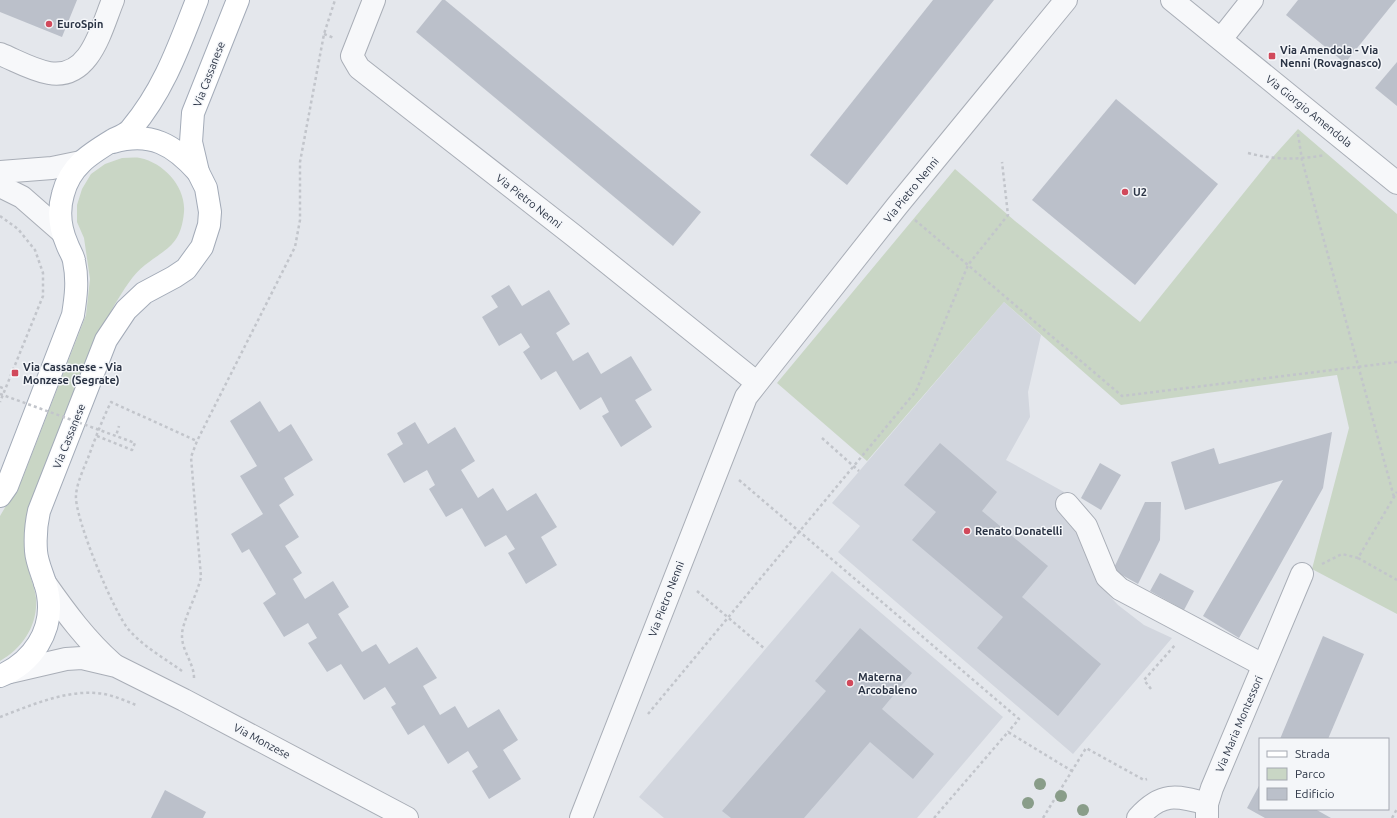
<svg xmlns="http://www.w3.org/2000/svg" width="1397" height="818" font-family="Ubuntu,sans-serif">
<rect width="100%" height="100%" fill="#e4e7ec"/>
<g fill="#d2d6de">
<path d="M1004,302L1041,335L1028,392L1030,417L1006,460L1064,492L1057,508L1075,526L1103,589L1118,605L1144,625L1172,638L1073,754L838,552L860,526L832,503Z"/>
<path d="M832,571L1003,717L917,818H664L639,797Z"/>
</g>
<g fill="#c9d6c5">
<path d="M1298,129L1397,214V614L1312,569L1349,428L1337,375L1121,405L1004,302L867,461L777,383L955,169L1015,221L1140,322L1271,159Z"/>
<path d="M122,158C128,158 135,157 140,158C164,163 186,187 184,212C181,245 167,248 145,265C133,274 123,291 115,304C104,323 98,347 89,368C67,424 46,481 25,538C25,549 26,560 29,571C31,580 35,589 36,598C38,625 23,648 0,661V516L23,477L86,315L90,279L84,238L77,222V205L82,189L91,174L105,164Z"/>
</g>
<g fill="#bbc0ca">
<path d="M0,0H77L62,37L0,12Z"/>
<path d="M442,0H445L701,212L673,246L416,32Z"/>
<path d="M933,0H994L847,185L810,155Z"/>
<path d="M1298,0H1396L1345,63L1286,15Z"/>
<path d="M1397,62V106L1375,88Z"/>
<path d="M1116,99L1218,184L1135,285L1032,200Z"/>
<path d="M509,285L522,306L549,290L570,324L556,333L573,361L588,352L601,374L631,356L652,390L635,400L652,427L621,447L602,416L609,412L601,397L580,410L556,371L541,380L523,352L530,347L521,333L499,346L482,317L498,307L491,296Z"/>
<path d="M260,401L279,432L291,424L313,460L284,478L294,495L279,505L299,537L285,546L302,573L293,579L305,599L333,581L349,607L338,614L362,652L376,644L389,664L417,647L437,678L423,686L440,715L455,706L468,728L499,709L518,740L503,750L521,779L489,799L472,771L478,767L468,751L448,764L424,725L408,735L391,707L396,704L385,687L364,700L341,664L327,672L308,643L317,638L308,623L284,637L263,603L276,594L249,549L242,553L231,534L263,514L240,476L257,466L230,421Z"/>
<path d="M415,422L428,444L455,427L475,461L461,470L478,498L493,488L507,511L536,493L557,527L541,537L557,565L526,584L508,553L515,549L506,535L485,547L462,508L446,517L429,489L435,485L427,470L404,483L387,454L403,444L397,433Z"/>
<path d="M1332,432L1323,488L1239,638L1203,616L1283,480L1185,510L1171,462L1214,448L1219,464Z"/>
<path d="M940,443L997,492L982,511L1048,566L1022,597L1101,664L1058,716L977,648L1003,617L912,540L936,512L904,485Z"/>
<path d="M1100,463L1121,475L1101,510L1081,498Z"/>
<path d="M1145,502H1161L1160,540L1138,584L1113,570Z"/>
<path d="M1160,573L1194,591L1184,610L1150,591Z"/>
<path d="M860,628L912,673L882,709L934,754L913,779L870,742L804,818H731L722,811L826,691L815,681Z"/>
<path d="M1323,636L1364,654L1328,739H1280Z"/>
<path d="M1260,784V809H1315L1331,818H1265L1247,808Z"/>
<path d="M165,790L206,812L203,818H151Z"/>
</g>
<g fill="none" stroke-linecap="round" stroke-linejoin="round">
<g stroke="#a9aeb7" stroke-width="24">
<g id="minor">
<path d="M374,0L352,56L359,68L573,235L756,382"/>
<path d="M1172,0L1397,183"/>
<path d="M1221,39L1252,0"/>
<path d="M0,54C15,60 32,70 49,73C90,80 101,29 113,0"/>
<path d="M0,172L52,168L81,162"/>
<path d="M0,186L22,197L62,232"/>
<path d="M1067,504L1086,526L1107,577L1120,589L1263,665"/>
<path d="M45,583C66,613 86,640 113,664"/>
<path d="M10,672L66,659L82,658L116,666L184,700L407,818"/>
<path d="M581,818L746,397L897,206L1066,0"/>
<path d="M1138,818C1161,792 1176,795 1207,804"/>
<path d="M1207,818V804L1212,788L1302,574"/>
</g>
</g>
<g stroke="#a3abb8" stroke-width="24">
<g id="major">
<path d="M113,142C151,131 174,145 198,172"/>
<path d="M0,496L7,486L73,315C76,296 78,280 74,261C73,255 69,250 67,244C60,228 58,211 63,194C70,166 90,154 113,140C119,137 127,134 131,129C164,90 179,46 197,0"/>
<path d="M0,676C32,663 54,631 48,595C46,580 37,566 36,551C35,537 36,524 39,511L106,340L126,310L144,293L174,277L186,269L202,247L209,225L210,212L206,188L198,172L191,142L193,113L238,0"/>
</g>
</g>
<g stroke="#c2c5cb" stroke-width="2.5" stroke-dasharray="3 3" stroke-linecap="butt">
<path d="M324,34L334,38"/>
<path d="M1298,134L1302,160L1394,497"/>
<path d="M1248,153C1275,160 1298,160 1325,155"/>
<path d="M0,216L18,229L35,250L43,273V296L0,402"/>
<path d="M915,220L1122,396L1397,362"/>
<path d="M0,387L5,389"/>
<path d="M97,436L132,450L135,443L116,436"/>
<path d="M822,438L859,471"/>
<path d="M739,480L1019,719L1008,732"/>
<path d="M1358,558L1397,580"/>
<path d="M1322,564L1342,554L1358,558L1397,492"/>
<path d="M697,591L765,649"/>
<path d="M182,671C164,658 144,647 129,630C114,613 74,517 76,495C77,483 83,470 88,458C95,439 102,420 111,402L197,441"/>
<path d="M194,678C194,663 182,651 182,636C181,624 198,593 201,577L191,457L197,441L295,247L300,220V162L324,34L335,0"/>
<path d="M1151,689L1144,680L1176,644"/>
<path d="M648,714L916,391L968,265L1008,215L1002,162"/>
<path d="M0,717C32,705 69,688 104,694C115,696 126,701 136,705"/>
<path d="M934,818L1008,732L1072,771"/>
<path d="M1043,818L1086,748L1144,780L1147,779"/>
<path d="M1392,818L1397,809"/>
</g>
<use href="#minor" stroke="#f7f8fa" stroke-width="22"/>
<use href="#major" stroke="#fff" stroke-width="22"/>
<path stroke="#c2c5cb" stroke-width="2.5" stroke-dasharray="3 3" stroke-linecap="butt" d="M0,394L116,436L119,426"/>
</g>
<g fill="#899d89">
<circle cx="1040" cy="784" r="6"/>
<circle cx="1061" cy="796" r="6"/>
<circle cx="1028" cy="803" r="6"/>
<circle cx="1083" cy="810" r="6"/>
</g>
<g fill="#d1495b" stroke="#f4f6f9" stroke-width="1.5">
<circle cx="49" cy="24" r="4"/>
<rect x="1268" y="52" width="8" height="8" rx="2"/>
<circle cx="1125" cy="192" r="4"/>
<rect x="11" y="369" width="8" height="8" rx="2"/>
<circle cx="967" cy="531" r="4"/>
<circle cx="850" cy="683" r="4"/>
</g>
<g text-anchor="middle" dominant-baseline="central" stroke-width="3" stroke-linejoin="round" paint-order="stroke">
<g font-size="11" font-weight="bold" fill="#2b3445" stroke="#f4f6f9" text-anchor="start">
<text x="57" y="24">EuroSpin</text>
<text x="1280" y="50">Via Amendola - Via<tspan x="1280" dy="13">Nenni (Rovagnasco)</tspan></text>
<text x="1133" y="192">U2</text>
<text x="23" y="367">Via Cassanese - Via<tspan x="23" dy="13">Monzese (Segrate)</tspan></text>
<text x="975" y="531">Renato Donatelli</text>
<text x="858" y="677">Materna<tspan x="858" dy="13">Arcobaleno</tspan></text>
</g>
<g font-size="11" fill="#2b3445" stroke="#f4f6f9">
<text transform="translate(209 74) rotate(-69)">Via Cassanese</text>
<text transform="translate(1309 111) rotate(39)">Via Giorgio Amendola</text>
<text transform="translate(911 190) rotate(-51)">Via Pietro Nenni</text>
<text transform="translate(529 201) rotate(38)">Via Pietro Nenni</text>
<text transform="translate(69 436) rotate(-68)">Via Cassanese</text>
<text transform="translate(666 599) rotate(-69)">Via Pietro Nenni</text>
<text transform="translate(1239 724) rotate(-67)">Via Maria Montessori</text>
<text transform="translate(262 741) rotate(28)">Via Monzese</text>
</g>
</g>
<rect x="1259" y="738" width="130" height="72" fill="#f4f6f9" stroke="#a4a8b1"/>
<rect x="1267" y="751" width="20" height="6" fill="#ffffff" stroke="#a4a8b1"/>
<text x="1295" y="758" font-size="12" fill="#2b3445">Strada</text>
<rect x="1267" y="768" width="20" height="12" fill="#c9d6c5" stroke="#a4a8b1"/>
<text x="1295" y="778" font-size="12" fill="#2b3445">Parco</text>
<rect x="1267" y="788" width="20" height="12" fill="#bbc0ca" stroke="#a4a8b1"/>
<text x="1295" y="798" font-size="12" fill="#2b3445">Edificio</text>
</svg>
